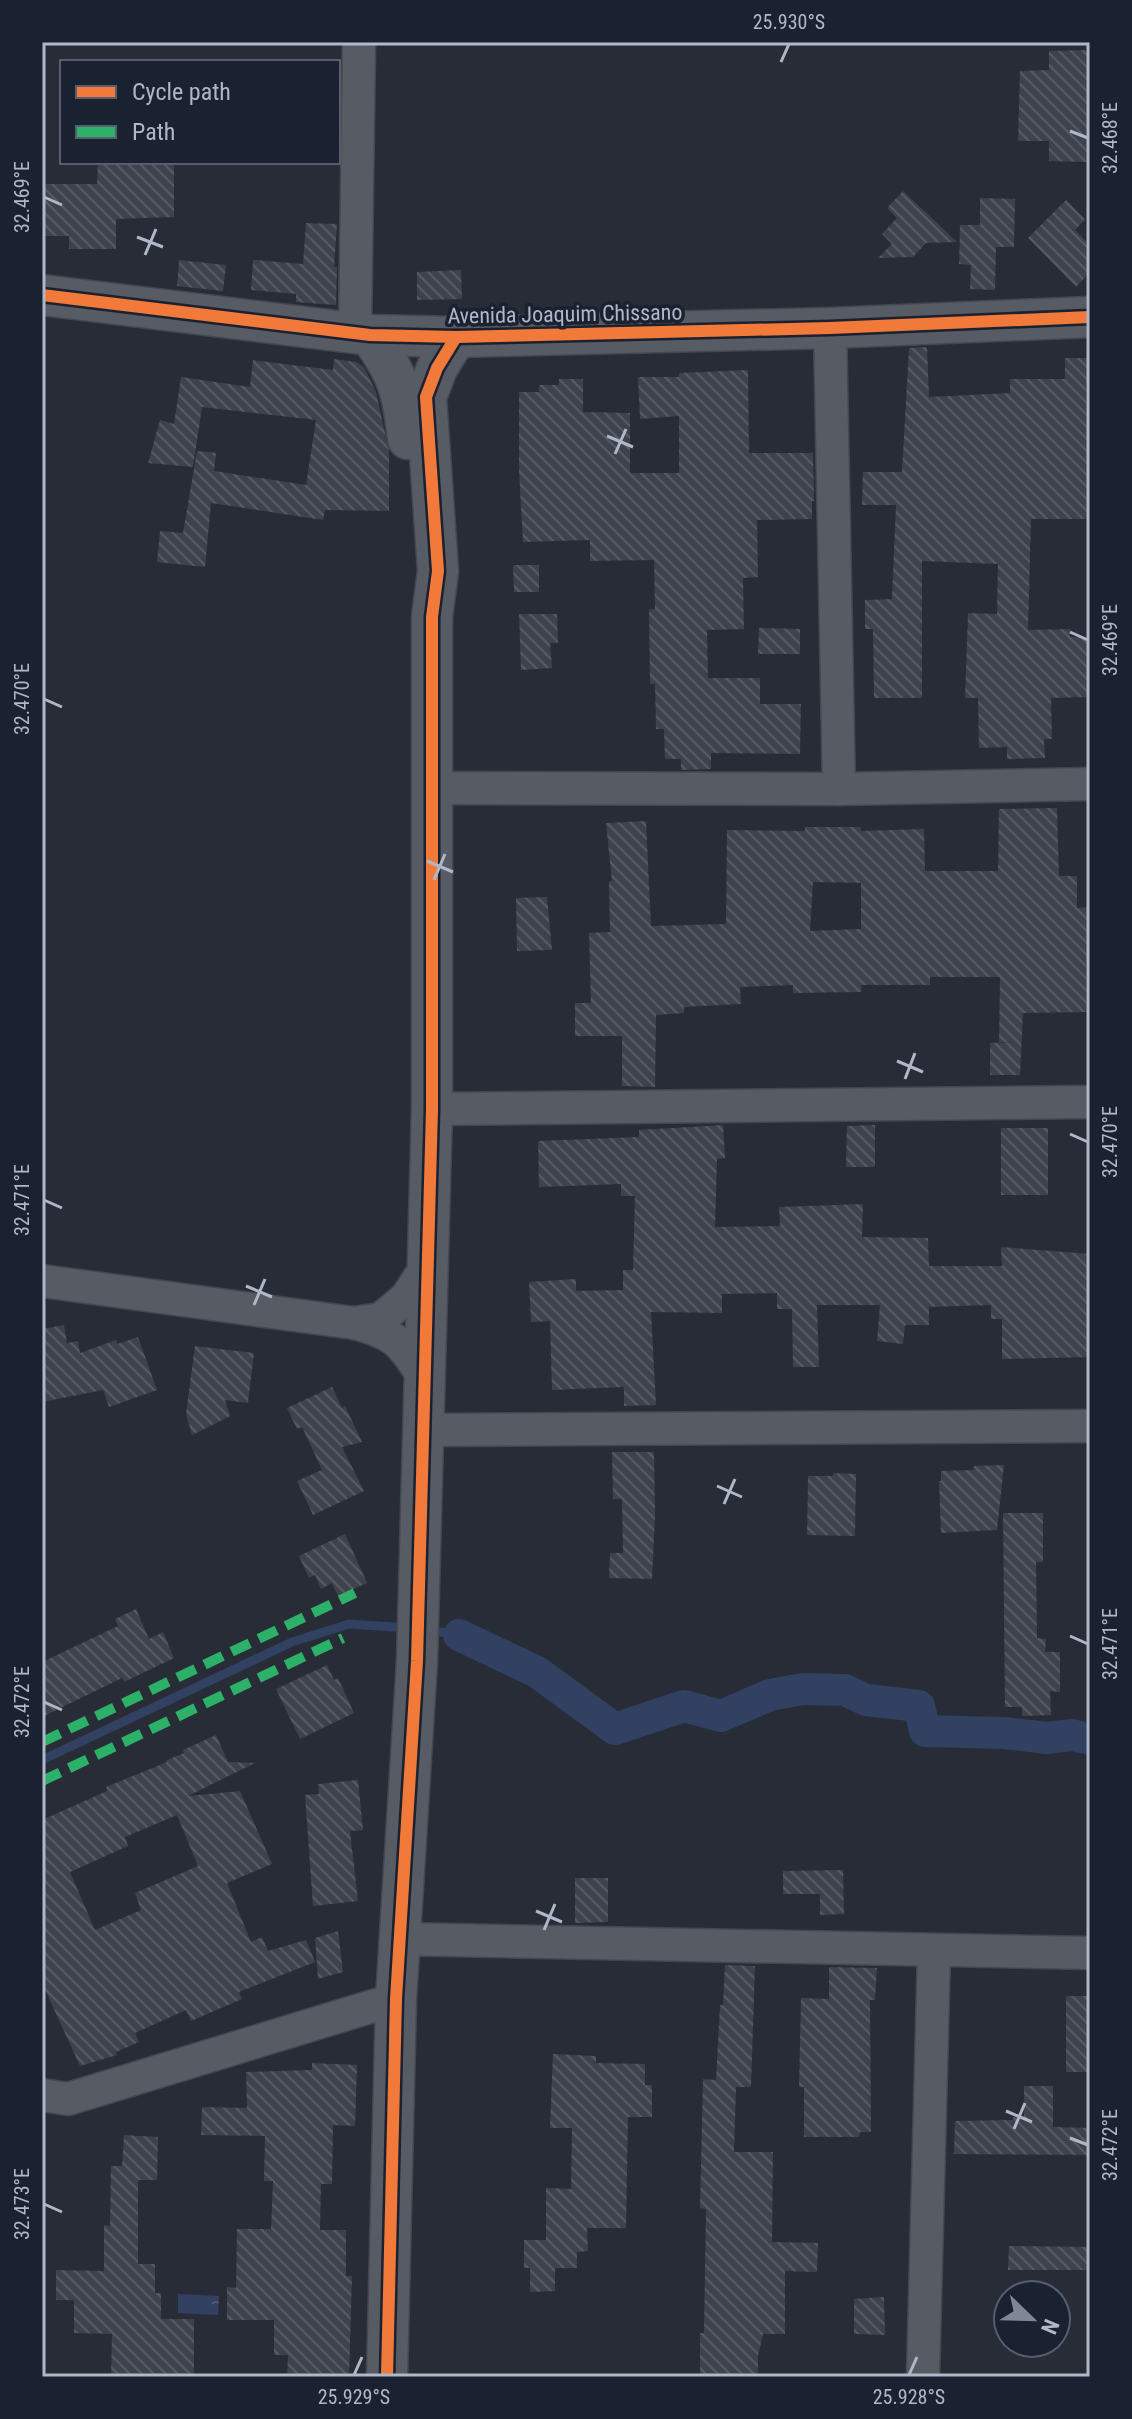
<svg xmlns="http://www.w3.org/2000/svg" width="1132" height="2419" font-family="'Roboto Condensed',sans-serif">
<defs>
<pattern id="water-ripples" width="26" height="14" patternUnits="userSpaceOnUse" patternTransform="scale(2)"><rect width="26" height="14" fill="#324161"/><path d="M2 4q2-2 4 0t4 0M15 11q2-2 4 0t4 0" fill="none" stroke="#4d5a76"/></pattern>
<pattern id="building-back-hatch" width="6" height="6" patternUnits="userSpaceOnUse" patternTransform="scale(2)"><rect width="6" height="6" fill="#3e424c"/><path d="M-1 5l2 2M0 0l6 6M5-1l2 2" fill="none" stroke="#575b64"/></pattern>
</defs>
<rect width="100%" height="100%" fill="#272c36"/>
<path fill="url(#water-ripples)" d="M178,2294L219,2296L218,2315L178,2313Z"/>
<g fill="none" stroke-linecap="round" stroke-linejoin="round">
<g stroke="#324161" stroke-width="9">
<path d="M428,1630L459,1635"/>
<path d="M42,1760L292,1642L349,1624L409,1628"/>
</g>
<path stroke="#324161" stroke-width="32" d="M459,1635L537,1672L615,1729L684,1706L721,1716L770,1695L803,1689L845,1690L866,1700L919,1706L925,1731L1004,1733L1047,1738L1072,1735L1090,1739"/>
</g>
<g fill="url(#building-back-hatch)" fill-rule="evenodd">
<path d="M1087,50V63L1090,66V142L1087,145V162L1049,161V141H1018L1020,71L1049,70V51Z"/>
<path d="M98,162H174V217L116,219V249H69V236H42V184H97Z"/>
<path d="M903,191L957,242L926,243L913,257L878,258L892,244L882,234L897,218L887,208Z"/>
<path d="M980,198L1015,199L1014,247H996L995,290L970,289L971,265L959,264L960,225H980Z"/>
<path d="M1066,200L1085,219L1075,230L1090,245V272L1076,287L1028,238Z"/>
<path d="M306,223L337,224L334,267H337L336,305L296,302V294L251,290L253,260L303,264Z"/>
<path d="M179,260L226,265L223,291L177,286Z"/>
<path d="M461,270L462,299L417,300V272Z"/>
<path d="M927,347L929,397L1010,393V379H1065V358H1090V384H1086L1090,519H1031L1028,630L1070,629V637H1090V697L1051,698L1052,739H1044L1045,758L1007,759V747L979,748L978,698H965L968,613L997,614L998,564L922,561V698H874L873,629H865V600L892,599L896,505H862L863,472H902L909,348Z"/>
<path d="M334,359L356,362L364,367L376,392L389,451V511L325,510L323,520L211,503L205,567L157,562L160,531L183,533L197,451L216,453L214,471L306,485L316,420L202,407L193,467L148,463L160,420L174,424L181,377L250,387L253,360L333,370Z"/>
<path d="M748,370L749,453H813L814,501H812V519L757,520L758,577L743,578L744,629L707,630L708,678H760V704H801L800,754L711,753V769L681,770V759H665L664,729H656L655,684H650L649,609H655L654,560L590,561V540L523,542L519,471V392H539V385H559V379H583V412L630,413V473H679V416L640,419L638,377H679V373Z"/>
<path d="M513,565H539V592H514Z"/>
<path d="M519,614H557L558,643H550L552,668L521,670Z"/>
<path d="M759,628L800,629V654H758Z"/>
<path d="M1057,808L1059,876H1077V908L1090,907V963H1086L1087,1012L1023,1013L1020,1075H990V1043L1017,1042H999L1000,977H930V985H861V992L793,993V985L740,987L741,1004L684,1007V1013L656,1015L655,1087L622,1086V1036H575V1003H591L589,933L610,932L609,881H612L606,823L646,821L651,926L726,924L727,830L805,831V827H861V831L924,829L925,871H998L999,809ZM813,882L861,883V929L810,931Z"/>
<path d="M547,897L552,950L517,951L516,898Z"/>
<path d="M723,1125L725,1158L717,1159L715,1227L780,1226L779,1207L863,1204L862,1237L928,1238L929,1266H1002L1001,1247L1090,1254V1357L1002,1359V1319H991V1305L929,1307V1325H905L903,1344L877,1341L880,1305H817L819,1367H793L792,1309H777V1293L722,1294V1313L651,1312L656,1405L624,1406V1387L552,1390L550,1321L531,1322L529,1282L576,1279V1291L623,1290V1270H633L635,1196H621V1184L539,1187L538,1141L639,1137V1130Z"/>
<path d="M875,1125V1167H846L847,1126Z"/>
<rect x="1001" y="1128" width="47" height="67"/>
<path d="M64,1325L67,1343L78,1341L80,1353L116,1340L117,1344L138,1337L157,1390L109,1407L103,1390L42,1402V1329Z"/>
<path d="M195,1346L254,1353L248,1403L225,1400L230,1416L192,1435L186,1414Z"/>
<path d="M332,1387L342,1408L345,1406L362,1442L342,1447L364,1491L313,1515L297,1481L322,1470L302,1427L297,1429L287,1408Z"/>
<path d="M612,1452H654L655,1516L652,1579L609,1578L610,1553H623L622,1499H613Z"/>
<path d="M1004,1465L997,1530L941,1533L939,1481H941V1471L973,1470L974,1466Z"/>
<path d="M833,1473L856,1474L855,1536L807,1535L808,1476H833Z"/>
<path d="M1003,1513H1043V1562H1036L1037,1638L1046,1639L1045,1652H1060V1692L1050,1691L1051,1715L1022,1716V1707H1005Z"/>
<path d="M345,1534L367,1583L338,1596L332,1583L321,1589L315,1575L309,1578L299,1556Z"/>
<path d="M136,1609L149,1639L163,1632L174,1658L124,1682L122,1678L42,1717V1662L118,1626L115,1619Z"/>
<path d="M327,1665L334,1680L338,1678L354,1713L300,1739L276,1689Z"/>
<path d="M216,1735L228,1762L255,1763L188,1796L240,1791L272,1864L227,1883L251,1942L262,1937L268,1951L306,1940L315,1962L239,1992L242,1999L191,2021L186,2010L135,2033L139,2042L116,2052L117,2055L80,2066L42,1983V1820L107,1791L106,1787L167,1762V1760L184,1753L183,1750ZM177,1815L198,1866L135,1893L141,1910L95,1930L70,1872L128,1846L125,1837Z"/>
<path d="M358,1780L363,1830L350,1831L358,1901L313,1906L305,1795L319,1794L318,1784Z"/>
<path d="M843,1870L844,1914L820,1915V1894H783V1871Z"/>
<path d="M575,1878H608V1922L575,1923Z"/>
<path d="M338,1931L343,1972L318,1979L315,1938Z"/>
<path d="M725,1965L755,1966L751,2087H736L734,2152H773L772,2242L818,2243L817,2272L785,2271V2334H763L758,2356V2377H700V2333H704L706,2209L700,2208L703,2079L716,2080L720,2005H723Z"/>
<path d="M829,1967L877,1968L875,2000H870L871,2132H860L859,2137H804V2087H799L801,1998L829,1999Z"/>
<rect x="1066" y="1996" width="24" height="76"/>
<path d="M553,2054L596,2056V2063L645,2064V2085H652V2117H628L626,2228H587L588,2251L577,2252V2268H555V2291L530,2292V2268H524V2240H546V2188L571,2189L572,2128H550Z"/>
<path d="M312,2063L357,2065L355,2126L333,2125L332,2184H321L320,2230H346V2276H352L349,2377H287L288,2355H274V2320H227V2287L236,2288L237,2229H271L273,2181H264L265,2136L201,2135L202,2107L247,2108L246,2072L312,2070Z"/>
<path d="M1024,2086H1053V2127L1090,2128V2155L954,2154L955,2121L1013,2120V2117H1024Z"/>
<path d="M124,2135L158,2137L157,2180H138V2264H155V2293H161V2319H194V2377H111L112,2334L74,2333V2300H56V2270L104,2271V2225L110,2226L111,2166H122Z"/>
<path d="M1009,2246L1090,2247V2270H1008Z"/>
<path d="M884,2297L885,2335L854,2334V2299Z"/>
</g>
<g fill="none" stroke-linecap="round" stroke-linejoin="round">
<g stroke="#43474f" stroke-width="35">
<g id="minor">
<path d="M830,328L839,789"/>
<path d="M355,332L359,42"/>
<path d="M431,788L839,789L1090,784"/>
<path d="M432,1109L1090,1102"/>
<path d="M42,1281L354,1323C394,1333 403,1343 424,1378"/>
<path d="M354,1323L381,1319L406,1298L427,1266"/>
<path d="M423,1430L1090,1426"/>
<path d="M400,1939L1090,1953"/>
<path d="M42,2095L68,2099L396,1999"/>
<path d="M923,2377L934,1951"/>
</g>
</g>
<g stroke="#43474f" stroke-width="43">
<g id="tertiary">
<path d="M42,295L370,335L456,337L830,328L1090,317"/>
<path d="M370,335C398,374 403,392 408,439"/>
<path d="M387,2377L396,1999L417,1661L432,1109V617L438,571L426,397L437,368L456,337"/>
</g>
</g>
<use href="#minor" stroke="#575b64" stroke-width="32"/>
<use href="#tertiary" stroke="#575b64" stroke-width="40"/>
<g stroke="#2db169" stroke-width="10" stroke-dasharray="20 10" stroke-linecap="butt">
<path d="M42,1742L355,1593"/>
<path d="M42,1781L343,1638"/>
</g>
<g stroke="#1a2131" stroke-width="17">
<g id="cycleway">
<path d="M42,295L370,335L456,337L830,328L1090,317"/>
<path d="M387,2377L396,1999L417,1661L432,1109V617L438,571L426,397L437,368L456,337"/>
</g>
</g>
<use href="#cycleway" stroke="#f17a3a" stroke-width="12"/>
</g>
<path fill="none" stroke="#b0b7c8" stroke-width="3" d="M781,62L789,44M1070,131L1088,138M44,197L62,205M137,237L163,247M145,255L156,229M607,436L633,447M615,454L626,429M1070,632L1088,640M44,699L62,707M427,861L453,872M434,880L445,854M897,1061L923,1072M905,1079L915,1053M1070,1134L1088,1142M44,1200L62,1208M246,1286L272,1297M254,1305L265,1279M717,1486L742,1497M724,1504L735,1479M1070,1636L1088,1644M44,1702L62,1710M536,1911L562,1922M544,1930L555,1904M1006,2111L1032,2122M1014,2129L1025,2103M1070,2138L1088,2145M44,2204L62,2212M354,2375L362,2357M909,2375L917,2357"/>
<g text-anchor="middle" dominant-baseline="central" stroke-width="7" stroke-linejoin="round" paint-order="stroke">
<g font-size="22" fill="#b0b7c8" stroke="#1a2131">
<text transform="translate(565 314) rotate(-1)">Avenida Joaquim Chissano</text>
</g>
</g>
<rect width="1132" height="2419" fill="none" stroke="#1a2131" stroke-width="88"/>
<rect x="60" y="60" width="280" height="104" fill="#1a2131" stroke="#565d6d" stroke-width="2"/>
<rect x="76" y="86" width="40" height="12" fill="#f17a3a" stroke="#565d6d" stroke-width="2"/>
<text x="132" y="100" font-size="24" fill="#b0b7c8">Cycle path</text>
<rect x="76" y="126" width="40" height="12" fill="#2db169" stroke="#565d6d" stroke-width="2"/>
<text x="132" y="140" font-size="24" fill="#b0b7c8">Path</text>
<g transform="translate(1032 2319) rotate(113)"><circle r="38" fill="#1a2131" stroke="#565d6d" stroke-width="2"/>
<path d="M0-6L14 30L0 20L-14 30Z" fill="#808695"/>
<text y="-12" font-size="22" font-weight="bold" text-anchor="middle" fill="#b0b7c8">N</text>
</g>
<rect x="44" y="44" width="1044" height="2331" fill="none" stroke="#b0b7c8" stroke-width="3"/>
<g font-size="20" text-anchor="middle" fill="#b0b7c8">
<text x="789" y="29">25.930°S</text>
<text transform="translate(1110 138) rotate(-90)" y="7">32.468°E</text>
<text transform="translate(22 197) rotate(-90)" y="7">32.469°E</text>
<text transform="translate(1110 640) rotate(-90)" y="7">32.469°E</text>
<text transform="translate(22 699) rotate(-90)" y="7">32.470°E</text>
<text transform="translate(1110 1142) rotate(-90)" y="7">32.470°E</text>
<text transform="translate(22 1200) rotate(-90)" y="7">32.471°E</text>
<text transform="translate(1110 1644) rotate(-90)" y="7">32.471°E</text>
<text transform="translate(22 1702) rotate(-90)" y="7">32.472°E</text>
<text transform="translate(1110 2145) rotate(-90)" y="7">32.472°E</text>
<text transform="translate(22 2204) rotate(-90)" y="7">32.473°E</text>
<text x="354" y="2404">25.929°S</text>
<text x="909" y="2404">25.928°S</text>
</g>
</svg>
